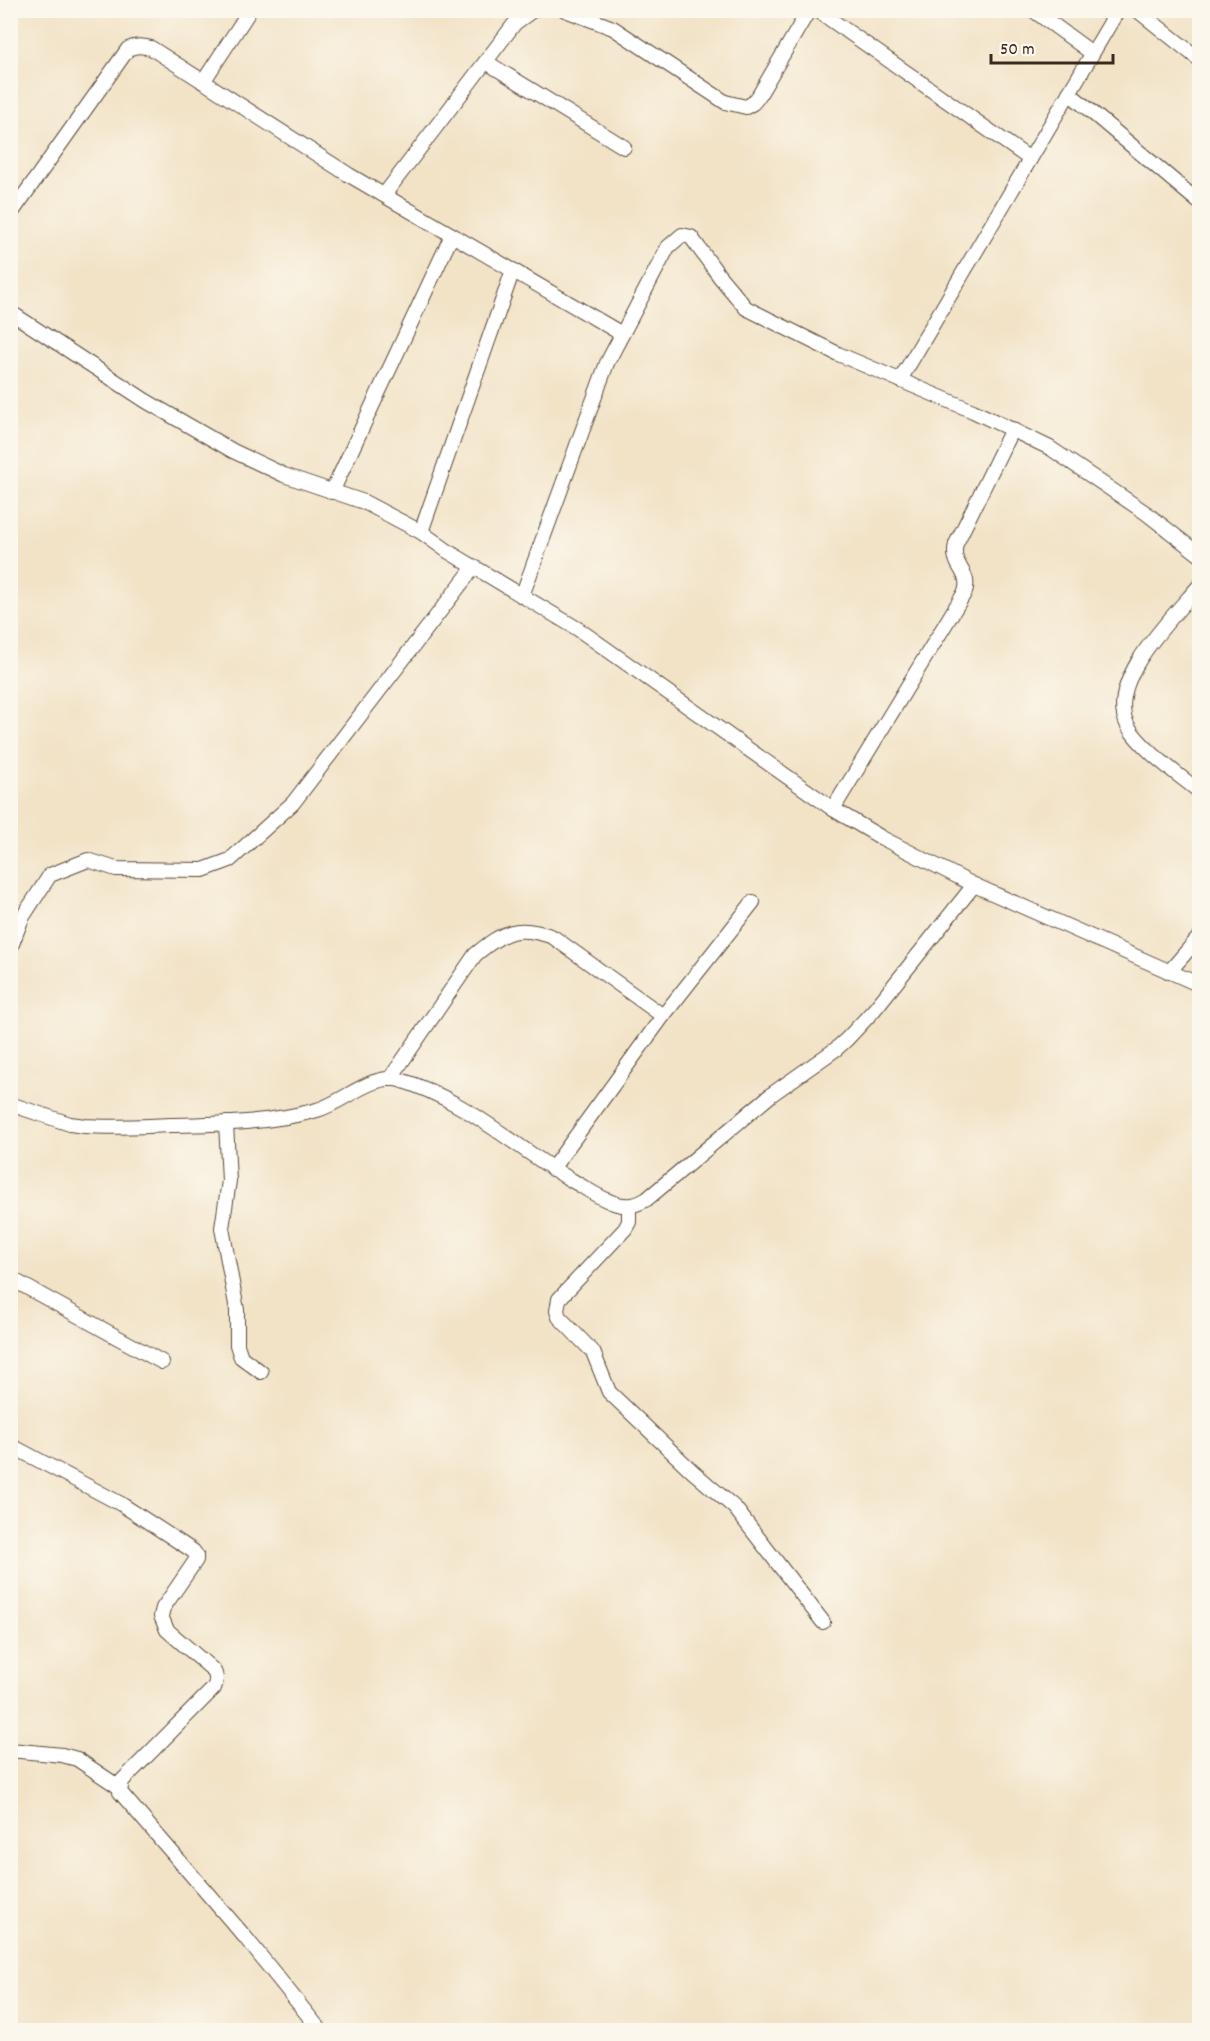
<svg xmlns="http://www.w3.org/2000/svg" width="1210" height="2041" font-family="Dekko,sans-serif">
<rect width="100%" height="100%" fill="#fbf7ec"/>
<filter id="ink" filterUnits="userSpaceOnUse"><feTurbulence type="fractalNoise" baseFrequency=".0167" numOctaves="2"/><feDisplacementMap in="SourceGraphic" scale="12" xChannelSelector="R" yChannelSelector="G"/><feConvolveMatrix kernelMatrix="1 2 1 2 8 2 1 2 1" color-interpolation-filters="sRGB"/></filter>
<filter id="wash" filterUnits="userSpaceOnUse"><feTurbulence type="fractalNoise" baseFrequency=".008" numOctaves="4" result="noise"/><feDisplacementMap in="SourceGraphic" scale="24" xChannelSelector="R" yChannelSelector="G"/><feGaussianBlur stdDeviation="1.35" result="paint"/><feColorMatrix in="noise" values="0 0 0 0 0 0 0 0 0 0 0 0 0 0 0 0 0 1.4 0 .05"/><feComposite in="paint" operator="in"/></filter>
<g filter="url(#wash)">
<rect width="100%" height="100%" fill="#f2e3c7"/>
</g>
<g filter="url(#ink)">
<g fill="none" stroke-linecap="round" stroke-linejoin="round">
<g stroke="#564637" stroke-width="16">
<g id="street">
<path d="M565,10L613,28L725,102L746,107L753,103L758,97L809,10"/>
<path d="M817,10L1030,159"/>
<path d="M1033,10L1092,53"/>
<path d="M1137,10L1200,60"/>
<path d="M486,62L624,147"/>
<path d="M203,82L250,10"/>
<path d="M1069,93L1200,203"/>
<path d="M384,195L515,23L533,10"/>
<path d="M10,215L128,49C137,45 142,46 151,48L349,175L622,334"/>
<path d="M10,312L146,401L233,451L284,475L364,502L421,532L449,552L578,629L833,809L882,838L974,885L1200,985"/>
<path d="M900,380L1118,10"/>
<path d="M332,492L452,235"/>
<path d="M421,532L513,270"/>
<path d="M1200,585C1174,616 1104,682 1128,726C1141,749 1179,775 1200,792"/>
<path d="M522,596L607,363L668,247L682,235L691,237L720,277L746,308L838,354L973,411L1050,448L1146,513L1200,555"/>
<path d="M833,809L965,592C972,571 950,567 956,544L1012,429"/>
<path d="M10,949L22,918L50,875L88,860L116,869L203,870L230,860L293,803L474,567"/>
<path d="M1169,972L1200,936"/>
<path d="M390,1079L475,955C504,931 517,924 553,937L663,1016"/>
<path d="M10,1104L70,1124L85,1126C114,1128 143,1126 172,1125C218,1124 272,1123 317,1110C343,1103 373,1072 400,1080C465,1099 516,1148 573,1181C587,1189 602,1200 617,1204C629,1207 637,1205 647,1199L772,1094L836,1049L847,1039L874,1010L974,885"/>
<path d="M226,1123L229,1181L222,1228L237,1310V1345L241,1357L261,1372"/>
<path d="M552,1169L663,1016L753,902"/>
<path d="M629,1206V1222L625,1229L559,1299L557,1311L559,1317L593,1352L609,1392L692,1471L735,1508L823,1622"/>
<path d="M10,1278L162,1362"/>
<path d="M10,1445L121,1504L193,1551L196,1555V1560L163,1608L161,1616L167,1630L213,1670C217,1676 217,1681 214,1688L122,1781L120,1792L245,1937L320,2030"/>
<path d="M10,1750L62,1755L77,1759L119,1787"/>
</g>
</g>
<use href="#street" stroke="#fff" stroke-width="14"/>
</g>
</g>
<rect width="1210" height="2041" fill="none" stroke="#fbf7ec" stroke-width="36"/>
<path d="M991 54v9h122v-9" fill="none" stroke="#3b2a1e" stroke-width="3"/>
<text x="1000" y="54" font-size="18" fill="#3b2a1e" stroke="#fbf7ec" stroke-width="4.5" paint-order="stroke">50 m</text>
</svg>
